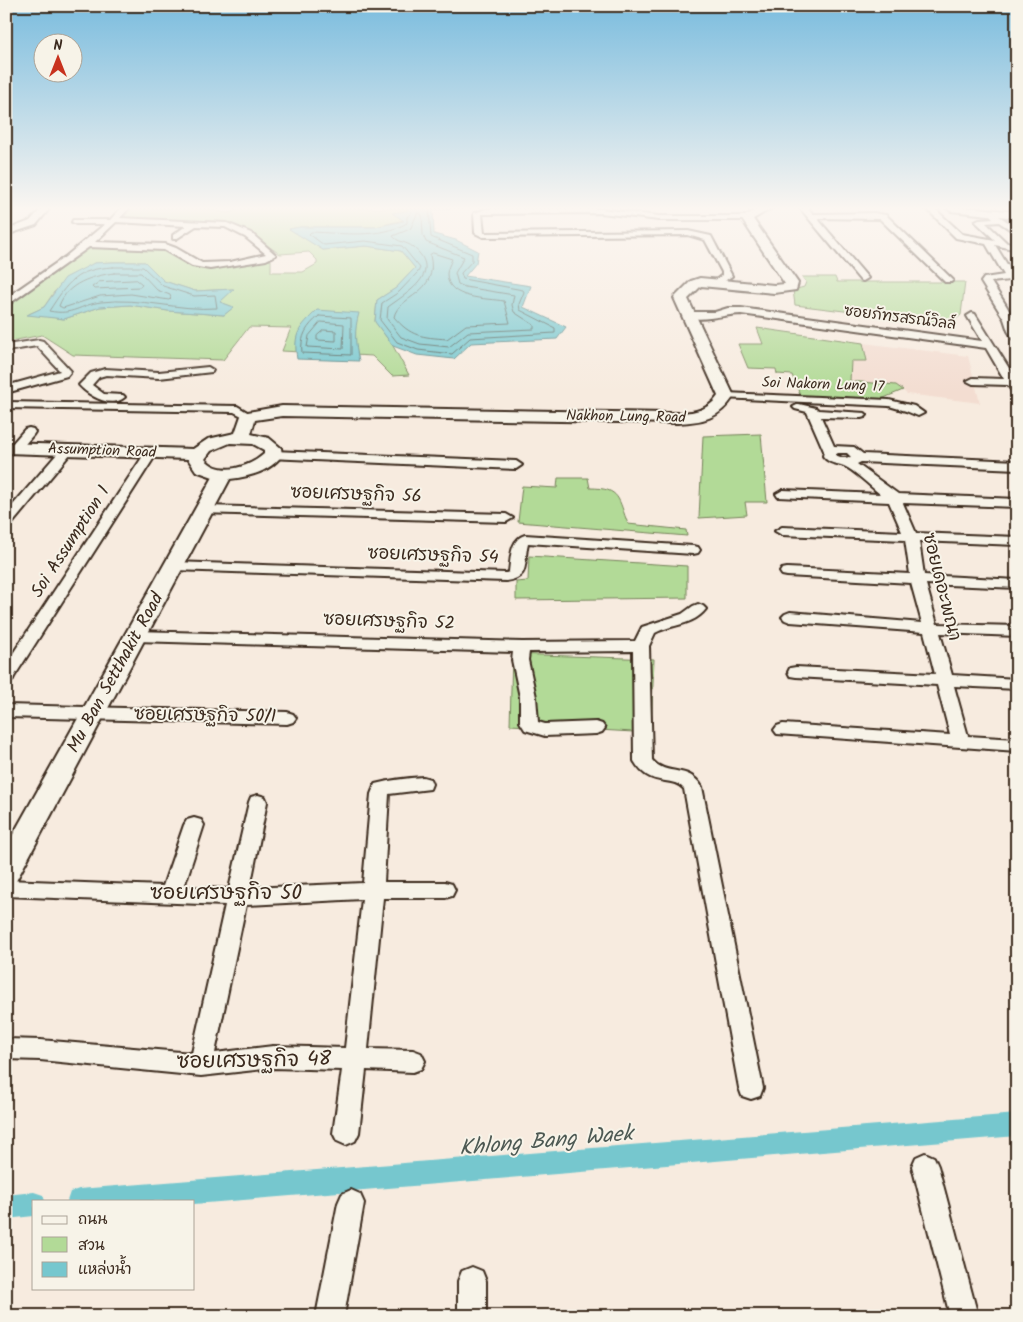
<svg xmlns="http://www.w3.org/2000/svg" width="1023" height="1322" font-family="Kalam,'Playpen Sans Thai',sans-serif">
<rect width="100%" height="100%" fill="#f7ebdf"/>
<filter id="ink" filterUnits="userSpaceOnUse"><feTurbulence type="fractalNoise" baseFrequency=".02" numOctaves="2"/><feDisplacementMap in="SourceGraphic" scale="10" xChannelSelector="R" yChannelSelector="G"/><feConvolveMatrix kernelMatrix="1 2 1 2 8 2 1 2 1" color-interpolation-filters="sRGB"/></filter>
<g filter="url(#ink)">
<path fill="#f3ddd1" d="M863,343L968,356L980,403L907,394L896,385L850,381L851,361H867Z"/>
<g fill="#b2da97" stroke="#76825a" fill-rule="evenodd">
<path d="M132,208H202L228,213L244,208H408L407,211L393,213L404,220L375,227H300L290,229L323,250L366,246L401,251L415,268L396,288L377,300L375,321L393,346L409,375L392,376L372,356L282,351L291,328L249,327L223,360L73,355L42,335L6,342V307L88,247L168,250L192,267L201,268L271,260V272H303L317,264V260L309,252L280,254L242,228L227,224L123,219ZM113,262H145L164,281L195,291L233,289L219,302L233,307L224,315L168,311L130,305L100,307L64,319L29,314L44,307L54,292L94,263Z"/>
<path d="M802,277H835L837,282H965L961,315L950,324L795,305L793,290L804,287L806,282Z"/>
<path d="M757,328L863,343L867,361H851L850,381L896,385L903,390L879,400L801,397L792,375L777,374L776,369L748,368L738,344H763Z"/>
<path d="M761,434L767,502H745L747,515L699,518L703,436Z"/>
<path d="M558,478H588L590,488C621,488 618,499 628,524L686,530L687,536L518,522L522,486L557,488Z"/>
<path d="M529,556L687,566V598L516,600V582L528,581Z"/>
<path d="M512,654L654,659L651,733L510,725Z"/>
</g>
<g fill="#76c7ce" stroke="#5e8888">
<path d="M408,208H468L433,209L434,234L456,240L478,251L476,263L465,276L531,286L523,307L566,327L557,339L471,343L454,359L417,355L393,346L375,322L377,300L396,288L415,268L401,251L366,246L323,250L289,229L300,227H375L404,221L392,213L407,211Z"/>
<path d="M113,262H145L164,281L195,291L234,289L220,302L234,307L224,315L168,311L130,305L100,307L64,319L27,315L44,307L65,278L94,263Z"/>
<path d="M317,310L359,313C354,330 355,344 359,361L297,359C293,333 299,328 317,310Z"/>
</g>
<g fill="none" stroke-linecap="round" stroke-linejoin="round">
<g stroke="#536964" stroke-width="1">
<path d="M412,208L411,213L407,217V223C380,239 341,233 311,232L309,234L324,245L365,241L402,246L420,268L418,272L399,292L382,303L380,320L397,342L418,350L452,354L470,338L555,333V328L520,310L519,304L524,292L523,290L463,279L461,273L472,261V254L431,237L429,208"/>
<path d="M418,213L422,215L423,235L426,242L464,257L455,273L458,284L465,287L514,295L512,305L514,312L534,325V329L468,332L449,347L420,344L401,337L387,319L388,307C408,292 444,273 413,247C407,242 397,242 393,236L410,229Z"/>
<path d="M433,253L452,259C450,264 447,269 447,274C447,300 487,298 504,301L510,323L466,325L447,339C422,337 411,337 394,317C398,295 440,295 430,255Z"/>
<path d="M113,267H143L163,286L194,296L215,295L217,308C178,311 140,297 101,302C79,305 74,316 49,311C68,282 76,269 113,267Z"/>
<path d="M114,273H141L157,290L170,295L171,298L169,300L131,294L100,296L63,308L59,306C67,283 92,276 114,273Z"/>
<path d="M137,280L142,284L140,287L94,289L92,287L99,282Z"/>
<path d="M319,316L351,318V355L302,353C300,336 307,326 319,316Z"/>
<path d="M321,322L344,324L343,349L307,347L309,336Z"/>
<path d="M324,330L336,331V341L317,340V336Z"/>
</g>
<g fill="#76c7ce" fill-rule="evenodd">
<path d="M1017,1114V1136L194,1204V1201H67L70,1192L79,1189Z"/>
<path d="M34,1192L43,1195L45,1201H34V1216L6,1219V1195Z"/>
</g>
<g stroke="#3b2a1e" stroke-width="4">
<g id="street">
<path d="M42,208H50L36,225L6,235V230L30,221Z"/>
<path d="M121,208H129L120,218L227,223L251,233L276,255L266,260L210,269L192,266L164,250L89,247L6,306V298L65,257L105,224H76L72,222L73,220H110ZM116,222L186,226L173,235V239H176L196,226L225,227L245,237L266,254L230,262L202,263L176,248L165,244L95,242Z"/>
<path d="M800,208H808L813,214L874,213L886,215L953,280L951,282H945L880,219L817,218L868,278L863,281L860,280Z"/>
<path d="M926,208H934L962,234L995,240L975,221L979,219L993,218L989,214L993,212L1017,228V234L999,222L986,223L1007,243L1017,244V250L995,245L1015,277L1010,280L991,282C1003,301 1017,317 1017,340L1013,339L1008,331L1004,319L981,282L984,278L1004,275L986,244L956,238Z"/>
<path d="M486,209H601L659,216H747L751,218L747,220H659L601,213L482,214L484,233L688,231L711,236L732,276L717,286L712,283L722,275V272L705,240L688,235L483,237L475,233L474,213Z"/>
<path d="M728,308H741L982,341L967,316L972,313L975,314L1017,381V394L1013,393L1008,385L973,384L967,381L973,378L1004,379L986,348L741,314C726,314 696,324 684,315L689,312H715Z"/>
<path d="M39,340L43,341L71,371L67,376L6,393V386L60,371L37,346L6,351V345Z"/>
<path d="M208,367L213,370L212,372L159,378L106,375L99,377L92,385L104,394L123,395L125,397C111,409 89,396 79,385L91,373L105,369L159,372Z"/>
<path d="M726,393L889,400L914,406L924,413L918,416L906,411L889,406L722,398L720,396Z"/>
<path d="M6,402L237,406L254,416L248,419L234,412L6,408Z"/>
<path d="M799,404L816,408L818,410L865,413L867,415L865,417L861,418L821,417L834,446L854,447L863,454L1017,461V469L861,462L857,464L898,494L1017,499V507L903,503L916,533L1017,537V545L919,541L924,575L1017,580V588L926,584L937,624L1017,626V636L940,633L952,675L1017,679V689L954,686L968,736L1017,739V751L777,734L774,730L777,726L783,724L950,735L937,685L796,677L790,676L788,672L790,668L796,667L935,674L924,632L790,622L785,620L782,617L785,614L790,612L922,623L911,583L787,576L782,575L780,572L782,569L787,568L910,574L905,540L782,535L775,531L782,527L902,532L889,502L778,497L776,494L783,490L880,494C870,486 855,471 844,466C836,463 829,464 823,456L824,451L807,412L795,409L793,407ZM838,453H847L851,457L843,458L835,455Z"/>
<path d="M29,428L33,429L35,432L33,435L19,451H11L9,448L11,445L25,429Z"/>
<path d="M67,446L71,447L73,450L71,453L11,525L6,526V513L63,447Z"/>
<path d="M151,449L157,453L14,677L12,681L6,682V664L145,453Z"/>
<path d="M273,451L516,461L522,465L516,469L269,458L267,455L269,452Z"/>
<path d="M205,506L506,514L513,518L506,522L200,513L198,510Z"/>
<path d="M525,535L693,546L698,547L700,550L698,553L693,554L528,543C523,563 531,578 506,581L174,570L169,569L167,566L169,563L174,562L506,573L509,572C511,559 510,539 525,535Z"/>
<path d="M698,604L703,606L706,609C693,626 672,624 655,633L649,646L652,760C666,777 689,764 702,787L763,1088L760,1096L751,1099L742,1096L739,1088L684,789C671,774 651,790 634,761L633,651L529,652L528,660L536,697L538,722L545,724L596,722L602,724L605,728L602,732L596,734L545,736L525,730L520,722V697L512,660L513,652L136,641L130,639L128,636L130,633L136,631L522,642L635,641L642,627L682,614L693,606Z"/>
<path d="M6,705L287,712L293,714L296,718L293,722L287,724L6,717Z"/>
<path d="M423,777L430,779L432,784L430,789L389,794L384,882H445L452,884L455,890L452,896L445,898H383L368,1049L413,1050L421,1053L425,1061L421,1069L413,1072L366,1070L359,1133L355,1141L346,1145L337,1141L333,1133L342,1070L273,1068L201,1076L40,1060L6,1059V1039L40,1040L192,1053L225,905L6,896V880L163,886L184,825L187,820L194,818L201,820L204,825L184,887L229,889L249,802L251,797L258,795L265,797L267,802L250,888L363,883L371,794L375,784C391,780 407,778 423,777ZM362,899L345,1048L273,1046L215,1053L246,905Z"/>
<path d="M925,1153L934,1157L938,1166L978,1316H950L912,1166L916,1157Z"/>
<path d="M351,1190L360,1194L364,1203L344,1316H316L338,1203L342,1194Z"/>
<path d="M472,1267L482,1271L486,1281V1316H458V1281L462,1271Z"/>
</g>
</g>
<g stroke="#3b2a1e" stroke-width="4">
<g id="secondary">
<path d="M759,208H772L753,219L798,283L796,290L774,293L701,286L688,299L734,396C719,419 703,422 677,423L282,416L255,420L251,434L269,438L281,448L282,455C271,471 249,477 230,479L16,881L6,884V847L213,477L196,471L188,459L6,453V443L193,449L208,439L235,433L242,413L282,406L667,413C686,413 706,414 718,396L674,298L691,281L700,278L774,285L785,284L741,218ZM230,443L253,444L264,450V454C250,467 220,477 205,459L211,451Z"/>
<path d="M946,208H977L1017,212V218L951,211Z"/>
</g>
</g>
<use href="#street" fill="#f7f3e8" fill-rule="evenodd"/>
<use href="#secondary" fill="#f7f3e8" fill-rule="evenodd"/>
</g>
</g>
<linearGradient id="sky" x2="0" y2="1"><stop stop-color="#7abcde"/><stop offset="0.53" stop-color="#fbf6f1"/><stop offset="1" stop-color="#fbf6f1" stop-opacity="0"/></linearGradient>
<rect width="1023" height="393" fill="url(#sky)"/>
<g text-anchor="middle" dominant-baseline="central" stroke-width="4" stroke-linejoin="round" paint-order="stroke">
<g font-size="15" fill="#3b2a1e" stroke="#f7f3e8">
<text transform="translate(900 318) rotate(7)">ซอยภัทรสรณ์วิลล์</text>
<text transform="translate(823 385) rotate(2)">Soi Nakorn Lung 17</text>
<text transform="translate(626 417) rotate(1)">Nakhon Lung Road</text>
<text transform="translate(102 451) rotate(2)">Assumption Road</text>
</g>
<g font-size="18" fill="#3b2a1e" stroke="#f7f3e8">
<text transform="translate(356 495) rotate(2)">ซอยเศรษฐกิจ 56</text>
<text transform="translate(71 542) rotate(-57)">Soi Assumption 1</text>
<text transform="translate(433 556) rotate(2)">ซอยเศรษฐกิจ 54</text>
<text transform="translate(941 587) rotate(76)">ซอยเดอะพณา</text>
<text transform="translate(389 622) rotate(2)">ซอยเศรษฐกิจ 52</text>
<text transform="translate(116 673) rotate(-61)">Mu Ban Setthakit Road</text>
<text transform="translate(205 716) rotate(1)">ซอยเศรษฐกิจ 50/1</text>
</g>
<g font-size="21" fill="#3b2a1e" stroke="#f7f3e8">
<text x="226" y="893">ซอยเศรษฐกิจ 50</text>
<text transform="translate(254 1061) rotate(-1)">ซอยเศรษฐกิจ 48</text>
</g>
<g font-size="22" font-style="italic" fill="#4d5953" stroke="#f7f3e8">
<text transform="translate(546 1142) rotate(-5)">Khlong Bang Waek</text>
</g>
</g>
<rect width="1023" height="1322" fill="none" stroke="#f7f3e8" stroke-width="25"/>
<rect x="12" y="12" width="998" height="1297" fill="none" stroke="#3b2a1e" stroke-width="2" filter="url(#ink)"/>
<rect x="32" y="1200" width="162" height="90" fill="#f7f3e8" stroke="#aca397"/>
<rect x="42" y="1216" width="25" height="8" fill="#f7f3e8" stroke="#aca397"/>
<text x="78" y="1224" font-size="15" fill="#3b2a1e">ถนน</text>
<rect x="42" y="1237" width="25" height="15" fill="#b2da97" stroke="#aca397"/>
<text x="78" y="1250" font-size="15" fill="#3b2a1e">สวน</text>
<rect x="42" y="1262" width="25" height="15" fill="#76c7ce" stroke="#aca397"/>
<text x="78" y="1274" font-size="15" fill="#3b2a1e">แหล่งน้ำ</text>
<g transform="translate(58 58)"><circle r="24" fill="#f7f3e8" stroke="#aca397"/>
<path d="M0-4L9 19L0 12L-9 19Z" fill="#c8321e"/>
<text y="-8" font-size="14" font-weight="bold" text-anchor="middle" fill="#3b2a1e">N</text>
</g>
</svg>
